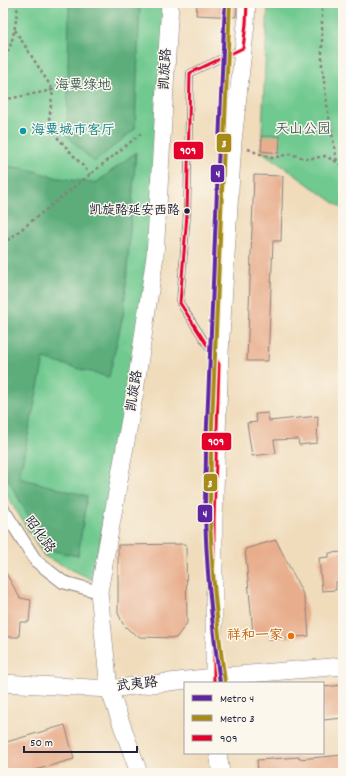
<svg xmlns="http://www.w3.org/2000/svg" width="346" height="776" font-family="Dekko,'LXGW WenKai TC',sans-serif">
<rect width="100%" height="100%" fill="#fbf7ec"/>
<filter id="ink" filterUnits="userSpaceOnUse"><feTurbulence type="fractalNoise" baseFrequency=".025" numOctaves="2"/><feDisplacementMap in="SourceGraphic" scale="8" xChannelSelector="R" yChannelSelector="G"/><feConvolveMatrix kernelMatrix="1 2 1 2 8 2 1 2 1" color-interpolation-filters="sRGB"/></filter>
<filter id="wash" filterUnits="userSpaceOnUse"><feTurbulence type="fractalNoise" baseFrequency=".012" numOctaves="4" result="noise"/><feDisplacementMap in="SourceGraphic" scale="16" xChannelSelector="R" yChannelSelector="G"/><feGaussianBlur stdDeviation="0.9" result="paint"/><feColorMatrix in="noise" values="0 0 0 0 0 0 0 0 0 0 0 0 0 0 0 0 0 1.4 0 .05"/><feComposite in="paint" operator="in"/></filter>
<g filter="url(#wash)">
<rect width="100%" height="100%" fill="#f0dcbb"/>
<g fill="#70c98f" stroke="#497665">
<path d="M3,3H167L153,255L93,580L44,556L3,489Z"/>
<path d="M268,3H343V209L261,151Z"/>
</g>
<g fill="#5cad7a" stroke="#3f685a">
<path d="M69,3H140L135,129L94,162L67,136Z"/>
<path d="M136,152L124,311L109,377L44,359L19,478L87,496L78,556L48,550L3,471V166L24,168L58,178L96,183Z"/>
</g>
<g id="blocks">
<g fill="#e8ad8c">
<path d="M197,3H237L236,17L196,15Z"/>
<path d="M262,136H280L279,153L261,151Z"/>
<path d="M254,175L283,176L281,241H273L268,361H247Z"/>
<path d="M268,413L269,421L318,416L317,443L299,445L298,439L274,440L276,453L252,456L247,423L257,422L255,414Z"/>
<path d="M276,540L303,594L307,610L309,636L269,639V632L253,633L245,549Z"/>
<path d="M186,544L187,623L176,638L140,637L130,631L123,624L118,613V545Z"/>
<path d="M343,552V582H336V590L322,591L319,558L329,557V553Z"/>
<path d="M3,568L20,598L31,600L29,622H20L19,637H3Z"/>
<path d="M343,685V718L323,720V687Z"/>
<path d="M65,725L74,759L25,773H12L11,769L3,771V743Z"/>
<path d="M343,755V773H258L257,760L299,757V759Z"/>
</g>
</g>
</g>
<g filter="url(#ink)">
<use href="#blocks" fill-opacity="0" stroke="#897f7b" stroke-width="1"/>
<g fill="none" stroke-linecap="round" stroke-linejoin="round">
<g stroke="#897f7b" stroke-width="8">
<path id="lane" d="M215,357L180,303L187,214L190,73L241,49"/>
</g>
<g stroke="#897f7b" stroke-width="14">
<path id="street" d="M3,509L36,561L63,582L99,592"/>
</g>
<g stroke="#897f7b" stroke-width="18">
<g id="secondary">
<path d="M3,683L109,689L213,677L343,666"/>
<path d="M214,683V519L220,353L233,141L246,24L247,3"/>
<path d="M218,753L221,773"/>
<path d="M139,773L109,689L99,592L135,391L155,256L170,3"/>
</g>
</g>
<g stroke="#897f7b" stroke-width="2.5" stroke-dasharray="3 3" stroke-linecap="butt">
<path d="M322,3V65L328,112L337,162"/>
<path d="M15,30L53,90"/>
<path d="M3,63C13,44 16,24 18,3"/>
<path d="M3,100L53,90L48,127L90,174"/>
<path d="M248,149L257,153L272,158L290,154L308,159L325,156L337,162L343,167"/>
<path d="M3,244L143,132"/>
</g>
<use href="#lane" stroke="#fff" stroke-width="6"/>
<use href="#street" stroke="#fff" stroke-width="12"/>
<use href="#secondary" stroke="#fff" stroke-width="17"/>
<g stroke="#fbf7ec" stroke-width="6">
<path id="bus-1" d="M214,683V519L219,364L180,303L187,214L190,73L243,48L246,24L247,3"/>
</g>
<use href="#bus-1" stroke="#e4002b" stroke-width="3"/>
<g stroke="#fbf7ec" stroke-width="7">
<path id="metro-1" d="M220,683C212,625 206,567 205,509C205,489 206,468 206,448L225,3"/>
</g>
<g stroke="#fbf7ec" stroke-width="7">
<path id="metro-2" d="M225,682C217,625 211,567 210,509C210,489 211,468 211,448L230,3"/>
</g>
<use href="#metro-1" stroke="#5f259f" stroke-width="4"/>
<use href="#metro-2" stroke="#a78b18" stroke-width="4"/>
</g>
</g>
<circle fill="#0f9aa8" stroke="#fbf7ec" stroke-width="1.5" cx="23" cy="131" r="4"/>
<circle fill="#22223b" stroke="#fbf7ec" stroke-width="1.5" cx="187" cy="211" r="3.5"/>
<circle fill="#e8710a" stroke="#fbf7ec" stroke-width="1.5" cx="291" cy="636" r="4"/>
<g text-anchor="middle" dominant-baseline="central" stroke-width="3" stroke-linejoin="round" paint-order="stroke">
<g font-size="13" fill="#22223b" stroke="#fbf7ec" text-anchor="end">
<text x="180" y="211">凯旋路延安西路</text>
</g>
<g font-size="14" fill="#22223b" stroke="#fbf7ec">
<text transform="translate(166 69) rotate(-87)">凯旋路</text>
<text transform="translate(135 391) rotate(-81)">凯旋路</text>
<text transform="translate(39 535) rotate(54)">昭化路</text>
<text transform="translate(137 685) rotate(-6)">武夷路</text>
</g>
<g font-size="14" fill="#3d5c58" stroke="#fbf7ec">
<text x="83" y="86">海粟绿地</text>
<text x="303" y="130">天山公园</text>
</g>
<g font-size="14" fill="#0d838f" stroke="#fbf7ec" text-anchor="start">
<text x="31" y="131">海粟城市客厅</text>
</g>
<g font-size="14" fill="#c56008" stroke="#fbf7ec" text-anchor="end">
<text x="283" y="636">祥和一家</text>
</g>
</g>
<g stroke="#fbf7ec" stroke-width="1.5">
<rect x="216" y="133" width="16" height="20" rx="4" fill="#a78b18"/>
<rect x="173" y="141" width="31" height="19" rx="4" fill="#e4002b"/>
<rect x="210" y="164" width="15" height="19" rx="4" fill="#5f259f"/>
<rect x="201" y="432" width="31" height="19" rx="4" fill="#e4002b"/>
<rect x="203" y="473" width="15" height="19" rx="4" fill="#a78b18"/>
<rect x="197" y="504" width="16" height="19" rx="4" fill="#5f259f"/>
</g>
<g font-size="11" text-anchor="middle" font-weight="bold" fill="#fff">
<text x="224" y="147">3</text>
<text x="188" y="154">909</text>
<text x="218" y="177">4</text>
<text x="216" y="445">909</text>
<text x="210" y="487">3</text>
<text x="205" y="517">4</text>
</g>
<rect width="346" height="776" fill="none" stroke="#fbf7ec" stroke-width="16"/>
<rect x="184" y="682" width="140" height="72" fill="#fbf7ec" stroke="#a4a2a5"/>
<rect x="192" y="695" width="20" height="6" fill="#5f259f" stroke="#a4a2a5"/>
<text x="220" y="702" font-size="12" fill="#22223b">Metro 4</text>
<rect x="192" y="715" width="20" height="6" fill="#a78b18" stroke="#a4a2a5"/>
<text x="220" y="722" font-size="12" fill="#22223b">Metro 3</text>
<rect x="192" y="735" width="20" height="6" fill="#e4002b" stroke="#a4a2a5"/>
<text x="220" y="742" font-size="12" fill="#22223b">909</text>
<path d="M24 746v6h113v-6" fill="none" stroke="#22223b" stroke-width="2"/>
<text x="30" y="746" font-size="12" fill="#22223b" stroke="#fbf7ec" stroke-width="3" paint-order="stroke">50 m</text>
</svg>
